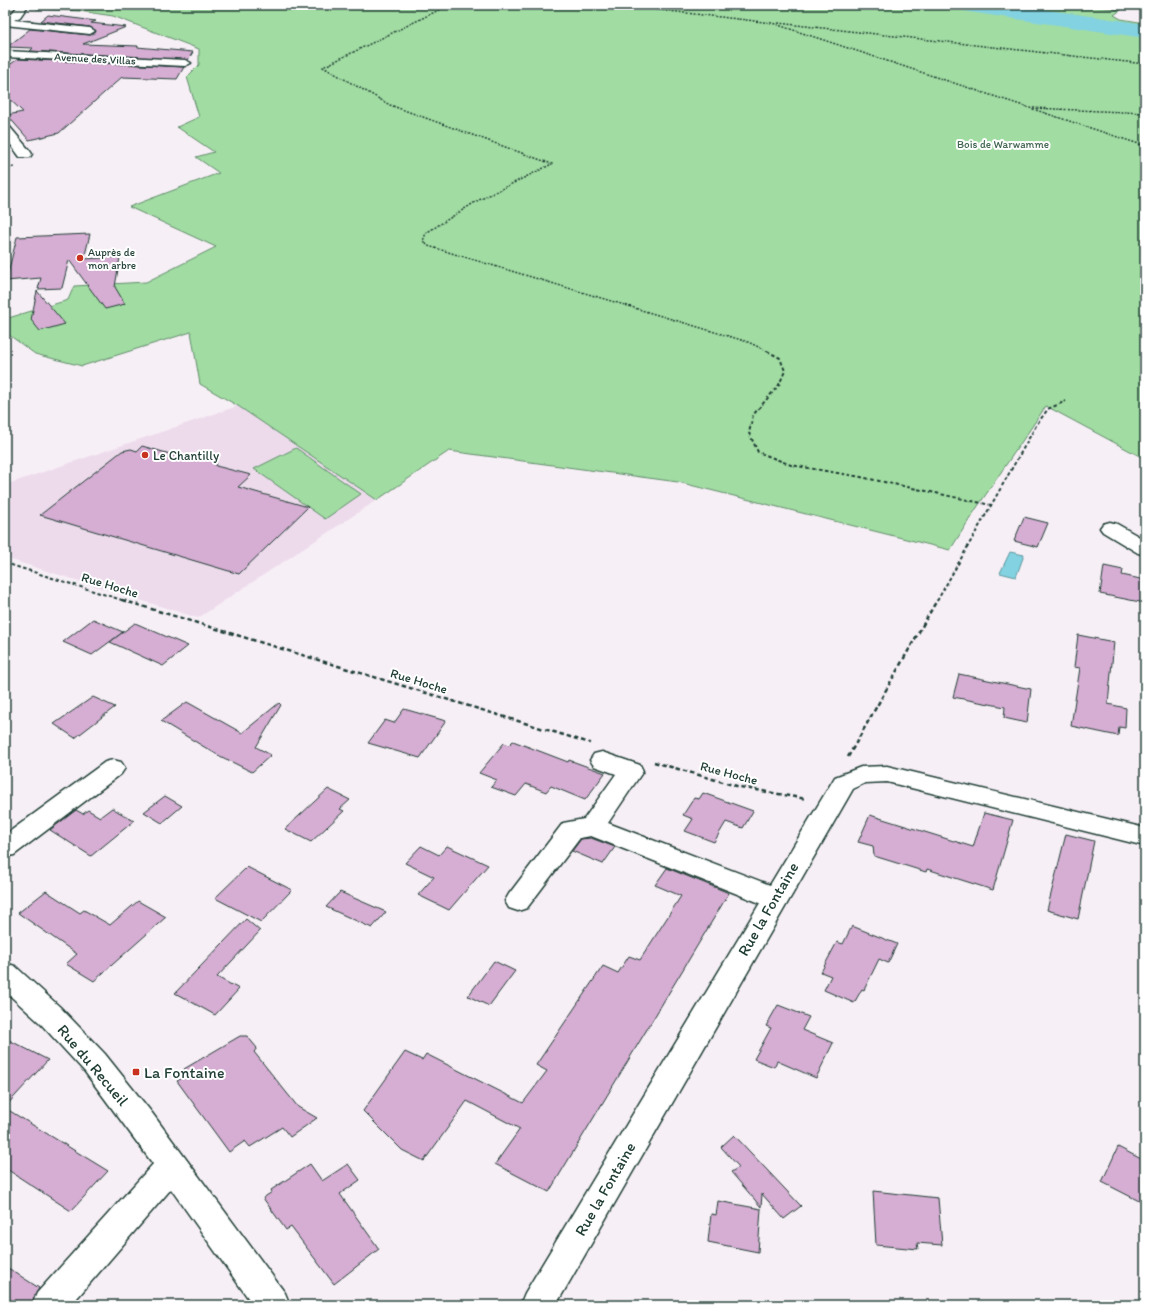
<svg xmlns="http://www.w3.org/2000/svg" width="1150" height="1310" font-family="Itim,sans-serif">
<rect width="100%" height="100%" fill="#f7eff6"/>
<filter id="ink" filterUnits="userSpaceOnUse"><feTurbulence type="fractalNoise" baseFrequency=".025" numOctaves="2"/><feDisplacementMap in="SourceGraphic" scale="8" xChannelSelector="R" yChannelSelector="G"/><feConvolveMatrix kernelMatrix="1 2 1 2 8 2 1 2 1" color-interpolation-filters="sRGB"/></filter>
<g filter="url(#ink)">
<path fill="#eddbec" d="M238,406L377,500L198,618L5,558V485Z"/>
<g fill="#a1dca2" stroke="#608c6b">
<path d="M35,5H1087L1121,10L1114,15L1121,19L1145,23V459L1046,406L976,509L950,550L678,482L449,451L377,500L238,406L200,384L191,332L82,366L35,354L5,332V319L68,300L74,286L146,282L216,247L129,207L219,173L196,157L214,152L177,127L199,117L187,77L199,65V49L113,16L80,11L37,9Z"/>
<path d="M296,448L361,494L325,519L254,469Z"/>
</g>
<g fill="#83d2e1" stroke="#5b969c">
<path d="M990,5H1008L1145,25V28Z"/>
<path d="M1010,552L1024,555L1016,577L1000,573Z"/>
</g>
<g fill="none" stroke-linecap="round" stroke-linejoin="round">
<path fill="#83d2e1" fill-rule="evenodd" d="M958,5H1014L1145,24V38L969,12L961,10Z"/>
</g>
<g fill="#d6add3" stroke="#1f3d34">
<path d="M48,15L96,21L91,23L126,27L83,44L138,46L137,47L193,52L188,60L30,51L33,48L7,47L30,29L90,35L96,32L90,27L41,21Z"/>
<path d="M18,59L184,67L177,79L122,77L59,133L29,140L7,115L23,112L5,95V68Z"/>
<path d="M90,234L84,259L120,257L115,287L125,304L105,309L69,260L62,288L38,289L41,278L6,281L17,237Z"/>
<path d="M37,291L65,324L40,331L31,320Z"/>
<path d="M142,446L188,459L204,453L217,456L216,466L251,475L238,487L308,507L239,574L40,515L122,451L131,449L137,451Z"/>
<path d="M1024,517L1048,523L1038,547L1014,541Z"/>
<path d="M1104,566L1123,570L1122,575L1145,580V603L1100,594Z"/>
<path d="M93,619L123,632L92,655L63,642Z"/>
<path d="M135,623L188,646L163,666L110,642Z"/>
<path d="M1078,635L1114,642L1108,704L1126,708L1125,728L1119,727L1118,736L1071,726L1080,668L1074,667Z"/>
<path d="M959,674L1031,689L1027,723L1004,718L1005,707L953,697Z"/>
<path d="M93,697L115,707L75,738L54,724Z"/>
<path d="M187,702L242,733L279,703L281,705L256,747L271,755L252,772L216,754L161,721Z"/>
<path d="M404,709L446,721L420,758L368,743L385,720L394,723Z"/>
<path d="M513,741L568,762L569,760L605,773L585,800L551,786L546,792L526,784L516,796L491,787L497,780L479,773L504,743L509,745Z"/>
<path d="M328,789L350,800L340,809L344,811L311,842L285,829Z"/>
<path d="M703,793L753,811L743,828L726,822L714,842L685,831L693,819L683,815L694,798L699,799Z"/>
<path d="M165,796L182,806L162,823L144,812Z"/>
<path d="M112,808L134,821L91,856L50,830L76,810L83,814L88,810L100,817Z"/>
<path d="M984,813L1013,820L993,890L927,869L926,872L874,856L873,846L858,842L870,815L973,847Z"/>
<path d="M1066,834L1094,841L1078,919L1047,910Z"/>
<path d="M591,838L615,847L603,864L572,851L581,839Z"/>
<path d="M421,846L439,855L447,846L488,865L449,910L418,895L434,877L405,863Z"/>
<path d="M247,867L292,890L261,922L215,898Z"/>
<path d="M667,868L729,893L549,1192L495,1164L520,1129L467,1101L424,1161L402,1150L363,1111L405,1052L422,1060L426,1054L523,1103L547,1071L536,1065L603,966L618,973L629,956L640,960L681,896L655,885Z"/>
<path d="M46,891L80,913L84,910L110,925L138,901L166,917L94,981L66,964L77,954L18,913Z"/>
<path d="M340,892L386,912L372,928L326,907Z"/>
<path d="M246,919L260,931L217,977L239,989L215,1015L175,993Z"/>
<path d="M852,926L897,944L888,963L879,959L864,990L862,989L854,1003L824,990L831,976L821,972L837,942L843,944Z"/>
<path d="M494,961L515,971L489,1006L468,996Z"/>
<path d="M778,1005L809,1017L802,1030L833,1043L816,1078L777,1061L774,1067L754,1059L771,1028L766,1026Z"/>
<path d="M240,1036H247L257,1048L254,1052L298,1107L317,1118L290,1137L282,1127L250,1147L245,1141L229,1152L177,1081L188,1075L184,1069Z"/>
<path d="M5,1038L48,1060L5,1107Z"/>
<path d="M5,1108L108,1171L71,1211L5,1168Z"/>
<path d="M734,1135L801,1206L784,1219L762,1194L761,1207L731,1172L739,1167L721,1147Z"/>
<path d="M1118,1147L1145,1161V1204L1102,1182Z"/>
<path d="M310,1164L322,1181L348,1164L360,1180L340,1194L379,1249L334,1284L291,1227L286,1230L263,1198L272,1192L271,1190Z"/>
<path d="M873,1191L938,1198L942,1245L917,1243L918,1249L876,1245Z"/>
<path d="M718,1201L761,1209L758,1252L708,1242L711,1214L716,1215Z"/>
<path d="M5,1266L39,1288L31,1305H5Z"/>
</g>
<g fill="none" stroke-linecap="round" stroke-linejoin="round">
<g stroke="#1f3d34" stroke-width="3">
<g id="minor">
<path d="M16,5H26L27,7L20,17L14,20L90,28L95,31L90,34L5,25V16L12,13L17,7Z"/>
<path d="M5,51L185,60L191,63L185,66L5,57Z"/>
<path d="M5,125L9,126L30,151L32,154L30,157H20L5,137Z"/>
<path d="M1110,522L1117,524L1145,540V555L1138,553L1103,532L1100,528L1103,524Z"/>
<path d="M602,752L640,765L643,771L608,823L770,885L835,777L861,767L887,766L1145,828V846L887,782L865,783L853,789L556,1305H520L525,1293L760,903L591,836L580,838L527,908L518,911L509,908L505,901L509,894L563,823L584,819L616,774L594,766L590,760L594,754Z"/>
<path d="M113,760L121,762L125,768L121,774L14,855L5,857V835L105,762Z"/>
<path d="M5,963L15,966L60,1007L105,1054L152,1113L285,1293L290,1305H253L171,1189L71,1305H32L37,1293L153,1164L85,1072L40,1023L5,991Z"/>
</g>
</g>
<g stroke="#1f3d34" stroke-width="1.5" stroke-dasharray="2 1.5" stroke-linecap="butt">
<path d="M449,5L323,67L390,105L552,164L477,201L426,233L423,241L428,246L748,342L769,352"/>
<path d="M617,5L772,23L1145,146"/>
<path d="M778,23L1145,64"/>
<path d="M1033,108L1145,113"/>
<path d="M5,169L14,167"/>
</g>
<g stroke="#1f3d34" stroke-width="2" stroke-dasharray="3.5 2.5" stroke-linecap="butt">
<path d="M767,351L780,358L785,371L779,385L753,415L749,433L758,452L791,465L861,477L991,505"/>
<path d="M5,563L125,601"/>
<path d="M937,601L1037,424L1048,409L1066,401"/>
</g>
<g stroke="#1f3d34" stroke-width="2.5" stroke-dasharray="4.5 3" stroke-linecap="butt">
<path d="M122,600L590,743"/>
<path d="M848,757L937,600"/>
<path d="M654,762L740,787L806,799"/>
</g>
<use href="#minor" fill="#fff" fill-rule="evenodd"/>
</g>
</g>
<g fill="#c8321e" stroke="#fff" stroke-width="1.5">
<circle cx="80" cy="258" r="4"/>
<circle cx="145" cy="455" r="4"/>
<rect x="132" y="1068" width="8" height="8" rx="2"/>
</g>
<g text-anchor="middle" dominant-baseline="central" stroke-width="4" stroke-linejoin="round" paint-order="stroke">
<g font-size="11" fill="#1f3d34" stroke="#fff">
<text transform="translate(95 59) rotate(3)">Avenue des Villas</text>
</g>
<g font-size="11" fill="#406550" stroke="#fff">
<text x="1003" y="144">Bois de Warwamme</text>
</g>
<g font-size="11" fill="#1f3d34" stroke="#fff" text-anchor="start">
<text x="88" y="252">Auprès de<tspan x="88" dy="13">mon arbre</tspan></text>
</g>
<g font-size="13" fill="#1f3d34" stroke="#fff" text-anchor="start">
<text x="153" y="455">Le Chantilly</text>
</g>
<g font-size="13" fill="#1f3d34" stroke="#fff">
<text transform="translate(110 585) rotate(17)">Rue Hoche</text>
<text transform="translate(419 681) rotate(17)">Rue Hoche</text>
<text transform="translate(729 773) rotate(15)">Rue Hoche</text>
</g>
<g font-size="16" fill="#1f3d34" stroke="#fff">
<text transform="translate(768 909) rotate(-60)">Rue la Fontaine</text>
<text transform="translate(93 1065) rotate(50)">Rue du Recueil</text>
<text transform="translate(605 1189) rotate(-60)">Rue la Fontaine</text>
</g>
<g font-size="16" fill="#1f3d34" stroke="#fff" text-anchor="start">
<text x="144" y="1072">La Fontaine</text>
</g>
</g>
<rect width="1150" height="1310" fill="none" stroke="#fff" stroke-width="20"/>
<rect x="10" y="10" width="1130" height="1290" fill="none" stroke="#1f3d34" stroke-width="1.5" filter="url(#ink)"/>
</svg>
